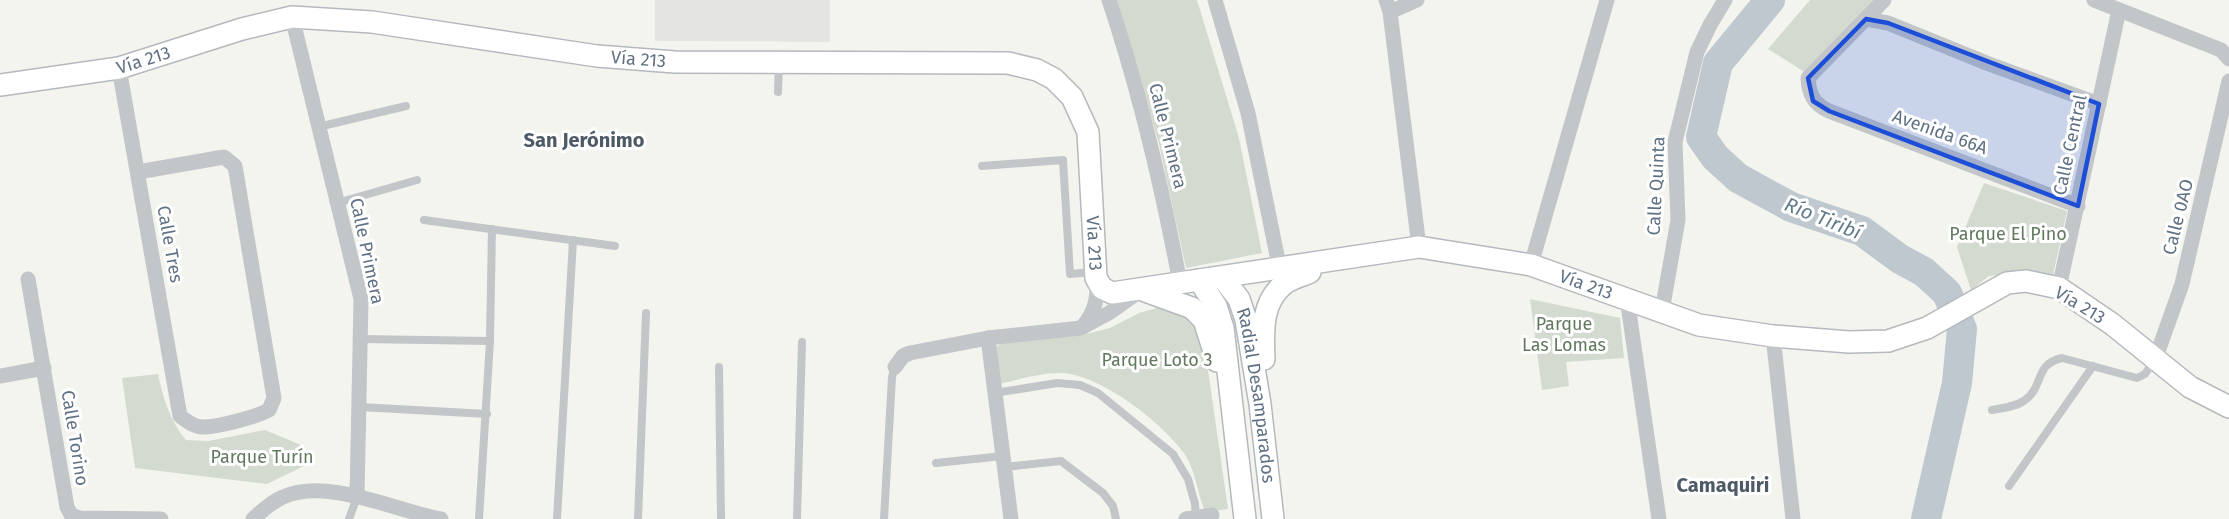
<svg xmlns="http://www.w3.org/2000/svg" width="2229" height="519" font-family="'Fira Sans',sans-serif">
<rect width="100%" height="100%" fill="#f4f4ef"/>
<path fill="#e4e5e3" d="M655,0H830V42L655,41Z"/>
<g fill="#d3dbd0">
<path d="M1117,0H1197L1239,138L1262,253L1186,268L1159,144Z"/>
<path d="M1810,0H1890L1806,73L1768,49Z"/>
<path d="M1984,183L2067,211L2052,280L2007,274L1989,276L1971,290L1957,247Z"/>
<path d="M1530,299L1620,318L1624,358L1566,362L1569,386L1542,390Z"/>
<path d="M1167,305L1188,315L1203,335L1228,509L1207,512L1204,509C1197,491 1195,469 1184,453C1160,421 1103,377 1064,373C1043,372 1020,379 1000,384L996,348L1002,342L1090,333L1110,328L1139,313Z"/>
<path d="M158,374C163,398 170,421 186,440L208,441L265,430L306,447L304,466L267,484L135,468L122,378Z"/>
</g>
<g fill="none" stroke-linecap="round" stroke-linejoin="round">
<path stroke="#bec8ce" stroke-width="30" d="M1770,0L1718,63L1701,137L1715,157L1738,178L1791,207L1862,231L1900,259L1924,272L1947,293L1962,329L1957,383L1926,519"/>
<g stroke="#b4b9be" stroke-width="24">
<g id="secondary">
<path id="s1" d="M0,85L119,68L242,29L292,17L372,22L597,56L675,62L1008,63L1037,70L1054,79L1072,97L1088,132L1096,278L1102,288L1112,293L1419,247L1531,265L1699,325L1773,336L1849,342L1888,341L1927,328L2007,283L2026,281L2059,288L2112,324L2190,387L2229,407"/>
<path id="s2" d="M1222,277L1239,299L1246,320L1260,404L1273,519"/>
<path d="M1199,280L1216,306L1223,328L1245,519"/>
<path d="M1145,291L1192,308L1204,320L1217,361"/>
<path d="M1264,359C1263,332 1261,302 1284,284C1291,278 1302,276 1310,272"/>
</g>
</g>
<g stroke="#c2c6c9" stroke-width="8">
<path d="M778,92L779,64"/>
<path d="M318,127L406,106"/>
<path d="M982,166L1063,160L1070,274L1094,272"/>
<path d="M337,203L417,180"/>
<path d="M424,220L615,246"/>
<path d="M361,339L490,341"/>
<path d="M719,367L721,519"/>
<path d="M995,393L1057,383L1080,385L1098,393L1173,454L1188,479L1195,504L1196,517"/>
<path d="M360,407L487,414"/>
<path d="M1992,410C2003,408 2016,407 2025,400C2044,387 2034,364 2062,358L2137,378L2145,374L2154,361"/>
<path d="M936,463L1003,456"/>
<path d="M1005,467L1061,461L1103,493L1113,506L1116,519"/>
<path d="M2009,486L2093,366"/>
<path d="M349,519L357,497"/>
<path d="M479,519L490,341L492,229"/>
<path d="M557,519L573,240"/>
<path d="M638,519L646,313"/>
<path d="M797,519L802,342"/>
<path d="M884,519L892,377L895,367"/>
</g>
<g stroke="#c2c6c9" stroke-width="15">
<path d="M1109,0C1140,93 1162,187 1180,283"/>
<path d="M1215,0L1248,113L1280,270"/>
<path d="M1386,0L1390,12L1419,247"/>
<path d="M1884,0L1808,78C1809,95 1814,104 1829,111L2078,206"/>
<path d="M2094,0L2221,50L2229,59"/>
<path d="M1390,12L1417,0"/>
<path d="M292,17L361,299L357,497"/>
<path d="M1866,19L1888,23L1989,64L2099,104"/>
<path d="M119,68L180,416C187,421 192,426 201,427C215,428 256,417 269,410L274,398L235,166L224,157L138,172"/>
<path d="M1531,265L1607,0"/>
<path d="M28,279L67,507L71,515L80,518L161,519"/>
<path d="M2059,288L2119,10"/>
<path d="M1627,298L1659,519"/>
<path d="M1662,311L1678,220L1675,142L1697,52L1710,25L1725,0"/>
<path d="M1083,326C1095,312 1099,297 1096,279"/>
<path d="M1773,336L1793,519"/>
<path d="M988,338L1011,519"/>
<path d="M2155,360L2182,284L2229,81"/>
<path d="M895,367L903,356L910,353L988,338L1081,328L1109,313L1140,291"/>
<path d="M0,376L44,368"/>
<path d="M253,519C262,511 271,502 283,497C328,477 395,511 441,519"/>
<path d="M1186,519L1212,515"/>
</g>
<use href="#secondary" stroke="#fff" stroke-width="21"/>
</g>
<path fill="#1d4ed8" fill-opacity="0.2" stroke="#1d4ed8" stroke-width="4.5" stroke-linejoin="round" d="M1866,19L1888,23L2099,104L2078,206L1829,111L1813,101L1808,78Z"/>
<g text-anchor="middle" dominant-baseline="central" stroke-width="6" stroke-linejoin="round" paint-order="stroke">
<g font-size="18" fill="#607183" stroke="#fff">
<text stroke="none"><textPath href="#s1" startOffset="650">Vía 213</textPath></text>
<text stroke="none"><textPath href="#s1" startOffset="146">Vía 213</textPath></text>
<text transform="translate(1940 132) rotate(20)">Avenida 66A</text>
<text transform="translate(1168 136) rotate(76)">Calle Primera</text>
<text transform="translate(2070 145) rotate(-78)">Calle Central</text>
<text transform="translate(1656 186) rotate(-87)">Calle Quinta</text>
<text transform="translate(2178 217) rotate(-76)">Calle 0AO</text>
<text stroke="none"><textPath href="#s1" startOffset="1244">Vía 213</textPath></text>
<text transform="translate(170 244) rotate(80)">Calle Tres</text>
<text transform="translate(367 251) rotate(78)">Calle Primera</text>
<text stroke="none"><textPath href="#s1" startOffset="1784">Vía 213</textPath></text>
<text transform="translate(2080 305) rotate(31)">Vía 213</text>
<text stroke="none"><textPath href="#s2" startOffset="126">Radial Desamparados</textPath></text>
<text transform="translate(75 438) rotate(81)">Calle Torino</text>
</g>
<g font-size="18" fill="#63795f" stroke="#fff">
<text x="2008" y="234">Parque El Pino</text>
<text x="1564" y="324">Parque<tspan x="1564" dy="21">Las Lomas</tspan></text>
<text x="1157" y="360">Parque Loto 3</text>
<text x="262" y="457">Parque Turín</text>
</g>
<g font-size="20" font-weight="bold" fill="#4f5a67" stroke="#fff">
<text x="584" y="140">San Jerónimo</text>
<text x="1723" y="485">Camaquiri</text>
</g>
<g font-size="20" font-style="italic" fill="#607a88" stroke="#fff">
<text transform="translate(1823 218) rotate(22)">Río Tiribí</text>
</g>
</g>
</svg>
